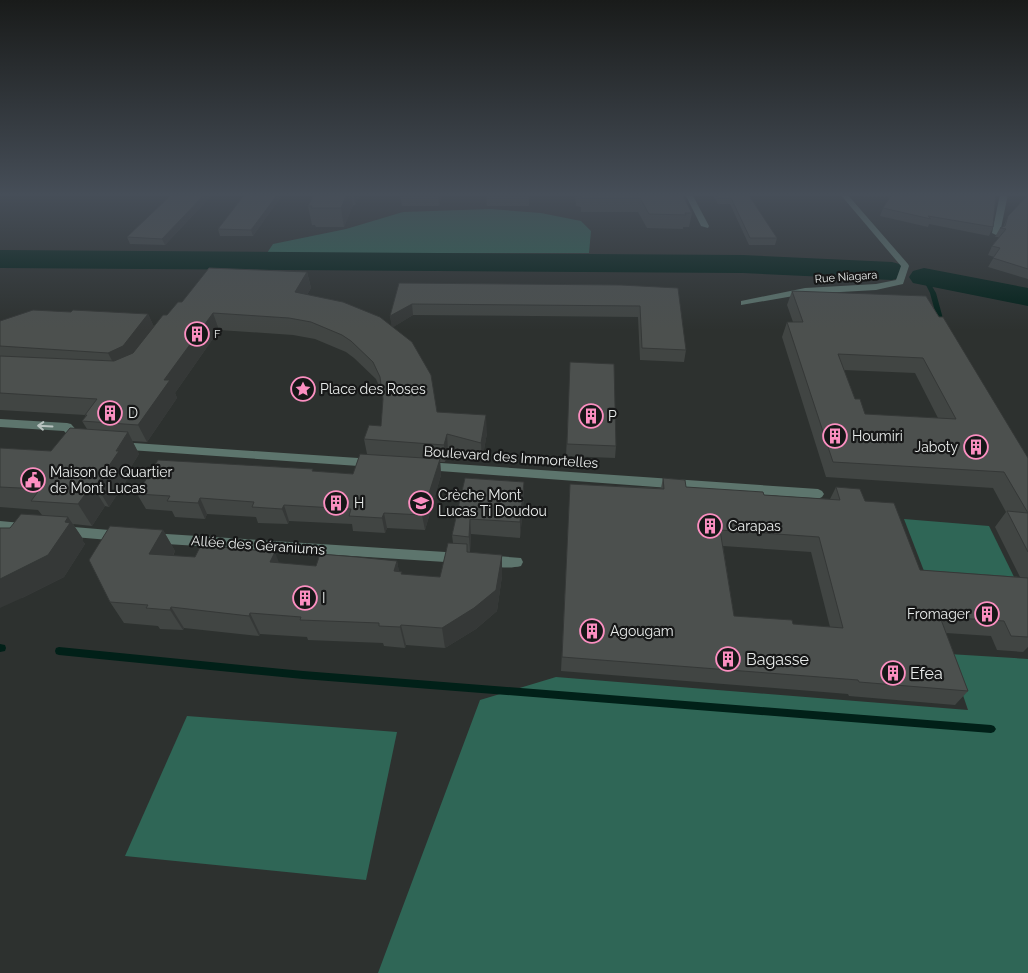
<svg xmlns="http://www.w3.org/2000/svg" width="1028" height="973" font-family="Raleway,sans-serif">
<rect width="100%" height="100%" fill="#2d312f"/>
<g fill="#2f6656">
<path d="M490,209L541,213L581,221L591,231L589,253H267L273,244L346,229L403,212Z"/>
<path d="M904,519L989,526L1021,591L929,584Z"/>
<path d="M949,654L1028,659V973H378L480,700L556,677L968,710Z"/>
<path d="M187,716L397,732L366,880L125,856Z"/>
</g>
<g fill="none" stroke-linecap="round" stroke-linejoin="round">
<g fill="#012018" fill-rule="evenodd">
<path d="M922,276H926L936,293L945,326L944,327L942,328L939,326L930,293L922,277Z"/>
<path d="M0,644L5,645L6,648L5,651L0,652Z"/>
<path d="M59,647L303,671L991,725L994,726L996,729L994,732L991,733L303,679L59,655L56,654L55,651L56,648Z"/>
</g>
<g fill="#012018" fill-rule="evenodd">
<path d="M0,250L743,255L892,262L903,265L907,271L903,277L892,280L743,273L0,268Z"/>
<path d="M924,268L1028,288V306L913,283L909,277L913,271Z"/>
</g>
<g fill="#5d756d" fill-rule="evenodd">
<path d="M685,194H692L709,226L708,228L701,226Z"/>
<path d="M840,194H847L908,264L909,266L903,284L876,290L805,294L741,305V301L805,288L876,284L896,280L901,266Z"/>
<path d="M1000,194H1008L1000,233L996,235L992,233Z"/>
<path d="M0,419L67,423L71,424L87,442L85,445H77L64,431L0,427Z"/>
<path d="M119,442L373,459L379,463L373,467L115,449L113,446L115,443Z"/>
<path d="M426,462L818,489L822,491L824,494L822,497L818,499L426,470L420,466Z"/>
<path d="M0,521L32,524L34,528L32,532L27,533L0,531Z"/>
<path d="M62,526L121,531L126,532L128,536L126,540L121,541L62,536L57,535L55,531L57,527Z"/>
<path d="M151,533L461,553L466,554L468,558L466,562L461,563L151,543L146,542L144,538L146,534Z"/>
<path d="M486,555L521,558L523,562L521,566C510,569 492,567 481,564L479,560L481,556Z"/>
</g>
</g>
<g fill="#414543" fill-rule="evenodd">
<path d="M169,194H213L165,245L130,244L127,237L170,196Z"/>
<path d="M245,194H283L253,236H220L218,229Z"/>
<path d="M314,194H360L355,205H353L344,227H316L315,225H312L308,206Z"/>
<path d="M400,194H442L439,206H402Z"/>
<path d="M486,194H529V206H487Z"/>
<path d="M575,194H682L692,213L689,227H683V229L647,228L638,212H581V207L576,206Z"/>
<path d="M712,194H748L777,238L775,245H749L730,204H718Z"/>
<path d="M859,194H996L993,227L989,236L929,224L928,227L880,216L883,208L890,197H863Z"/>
<path d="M1028,195V279L988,267L994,257L988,255L992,246L999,237H995L1000,228L1003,227L1008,216Z"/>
<path d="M307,272L311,288L307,295L392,326L390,316L399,283L621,285L686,350L684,362L640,360L638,317L413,315L393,327L437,412L487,433L482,461L448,452L445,462H440L441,475L425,530L387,528L385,533L353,531L352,524L289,521L288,524L258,523L256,517L207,514L205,519L175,517L172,511L146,509L137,494L313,469V471L353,474L367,454L364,439L381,426L383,399L382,393L376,379L354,358L346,352L315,339L293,335L219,330L175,393L177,398L147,442L132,441L139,454L129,470L131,473L109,507L105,506L92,526L73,524L83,539L82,540L85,544L64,577L22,598L10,528L42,515L38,510L0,507V448L51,451L87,429L82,421L86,417L85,415L0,410V321L148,314L154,327L182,302Z"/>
<path d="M792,291L939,317L1028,458V647L1023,652L997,650L991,636L946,633L968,691L955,705L849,696L848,694L561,671L570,484L661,488L663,478L686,487L764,495L830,499L836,487L865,501L920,570L1020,577L995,527L1006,512L993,488L826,477L782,337L787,322H793L787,305ZM844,370L915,373L938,418L865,414L855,399ZM723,546L811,552L830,627L793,624L734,616Z"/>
<path d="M570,374L616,446L615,458L566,456Z"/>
<path d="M465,478L524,482V497L520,538L471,534L470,552H468L502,555V576L497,611L476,629L445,648L406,645L405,648L384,646L383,643L308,640L307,637L260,634L259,636L184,628L183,630L160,629L158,626L124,623L110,602L163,530L175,551L173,556L316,566L397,561L399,572L402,575L440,577L453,543L452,535Z"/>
</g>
<g fill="#353837">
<path d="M205,194H213L165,245L162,239Z"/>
<path d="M278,194H283L253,236L251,230Z"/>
<path d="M347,194H351L353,205L344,227L341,208Z"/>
<path d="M353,194H360L355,205Z"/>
<path d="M438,194H442L439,206Z"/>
<path d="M307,272L311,288L299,309L295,292Z"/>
<path d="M412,304L413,315L392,328L390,316Z"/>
<path d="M213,313L219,330L175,393L177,398L147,442L138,425L164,380Z"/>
<path d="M148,314L156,331L117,370L108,353Z"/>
<path d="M486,415L487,433L482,461L481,443Z"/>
<path d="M128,432L139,454L129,470L131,473L109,507L96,485Z"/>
<path d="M447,434L448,452L445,462L444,445Z"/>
<path d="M440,459L441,475L425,530L422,515Z"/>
<path d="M524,482V497L520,538V522Z"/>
<path d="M92,485L105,506L92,526L78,504Z"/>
<path d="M200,498L207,514L205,519L198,503Z"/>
<path d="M284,505L289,521L288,524L282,509Z"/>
<path d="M384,513L387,528L385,533L382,518Z"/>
<path d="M68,517L83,539L82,540L85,544L64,577L22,598L0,608V579L65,522Z"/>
<path d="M470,519L471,534L470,552L469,537Z"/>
<path d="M163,530L175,551L162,576L149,554Z"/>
<path d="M275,552L283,573L270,562Z"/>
<path d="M502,555V576L497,611L476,629L445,648L442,628Z"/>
<path d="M397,561L401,582L394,571Z"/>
<path d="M171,607L184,628L183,630L170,610Z"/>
<path d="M250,613L260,634L259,636L249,616Z"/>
<path d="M401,625L406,645L405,648L400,627Z"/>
</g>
<g fill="#4c504e" stroke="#353837" fill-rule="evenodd">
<path d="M172,194H205L162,239L127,237Z"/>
<path d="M245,194H278L251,230L218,229Z"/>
<path d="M314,194H347L341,208H311L312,206H308Z"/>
<path d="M582,194H682L692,213H685L686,215L649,214L640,198H582Z"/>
<path d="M717,194H748L777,238H750L731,198H719Z"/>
<path d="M892,194H907L909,196V194H996L993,227L928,216L931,219L883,208Z"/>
<path d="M1028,195V269L993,258L1000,248L992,246L1006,229L1000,228L1005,226L1008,216Z"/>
<path d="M209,268L307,272L295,292L343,302L380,317L412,342L431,375L437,412L486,415L481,443L447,434L444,445L364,439L369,425L381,426L383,399L380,377L373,362L351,341L342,335L311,322L289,318L213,313L164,380H170L138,425L82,421L87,415H85L97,399L0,393V356L114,361L133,353L163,315H167L178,302H182Z"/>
<path d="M399,283L621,285L678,288L686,350L642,348L640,306L412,304L390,316Z"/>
<path d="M792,291L926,296L939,317H943L1028,458V552L1007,511L1028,513L1004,472L833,462L787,322H803ZM838,354L923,358L956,419L865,414L860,399H855Z"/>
<path d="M33,310L71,312L73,310L148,314L123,346L108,353L0,346V321Z"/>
<path d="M570,362L614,364L616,446L567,444Z"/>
<path d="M70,428L128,432L116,451H119L96,485H92L78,504L31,501L40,489L0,487V448L51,451Z"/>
<path d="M360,454L440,459L422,515L384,513L382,518L349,516L351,509L284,505L282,509L252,507L254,502L200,498L198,503L167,501L170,496L137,494L158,460L313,469L312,471L353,474Z"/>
<path d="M465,478L524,482L520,522L470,519L469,537L452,535Z"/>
<path d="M663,478L685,480L686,487L763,492L764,495L840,500L836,487L860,489L865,501L894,503L920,570L1028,578V637L1011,636L1004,621L940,617L968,691L859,682L858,680L562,657L570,484L664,489ZM720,530L819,537L843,628L793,624L792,620L734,616Z"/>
<path d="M21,514L68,517L65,522L70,523L48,555L0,579V528H10Z"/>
<path d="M110,526L163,530L149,554L195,557L201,545L275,552L270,562L316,566L320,554L357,557L397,561L394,571L402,572L401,574L440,577L448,543L467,544V552L502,555L496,590L474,608L442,628L401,625L400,627L379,626V623L300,620L301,617L250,613L249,616L171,607L170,610L146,608L148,605L110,602L89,560Z"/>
</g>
<defs><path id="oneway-shaft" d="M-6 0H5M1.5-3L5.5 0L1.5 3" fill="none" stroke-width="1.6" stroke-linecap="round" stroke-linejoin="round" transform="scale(1.25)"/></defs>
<use stroke="#b8c2bf" href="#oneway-shaft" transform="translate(45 426) rotate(-177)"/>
<linearGradient id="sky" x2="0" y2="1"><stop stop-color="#191b1a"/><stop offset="0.59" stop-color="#464e58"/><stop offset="1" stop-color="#464e58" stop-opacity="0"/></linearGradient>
<rect width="1028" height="330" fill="url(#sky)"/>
<defs>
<g id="building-ring" transform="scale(1.25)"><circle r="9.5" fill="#171818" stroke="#fc8fc1" stroke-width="1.5"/><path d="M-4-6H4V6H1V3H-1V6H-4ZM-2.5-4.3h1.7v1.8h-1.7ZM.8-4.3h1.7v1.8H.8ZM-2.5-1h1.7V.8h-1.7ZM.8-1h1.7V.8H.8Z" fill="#fc8fc1"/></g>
<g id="sight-ring" transform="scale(1.25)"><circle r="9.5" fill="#171818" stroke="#fc8fc1" stroke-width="1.5"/><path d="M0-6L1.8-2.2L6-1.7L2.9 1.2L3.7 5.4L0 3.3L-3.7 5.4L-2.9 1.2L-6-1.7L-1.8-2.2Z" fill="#fc8fc1"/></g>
<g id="civic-ring" transform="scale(1.25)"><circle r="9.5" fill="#171818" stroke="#fc8fc1" stroke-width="1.5"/><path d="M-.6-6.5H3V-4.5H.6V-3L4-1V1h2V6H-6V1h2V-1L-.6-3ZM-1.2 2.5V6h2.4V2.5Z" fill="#fc8fc1"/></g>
<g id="school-ring" transform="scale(1.25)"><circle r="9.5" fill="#171818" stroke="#fc8fc1" stroke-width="1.5"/><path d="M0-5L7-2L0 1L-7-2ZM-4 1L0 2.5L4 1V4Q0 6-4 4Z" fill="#fc8fc1"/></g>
</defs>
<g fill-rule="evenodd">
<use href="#building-ring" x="197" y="334"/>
<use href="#sight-ring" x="303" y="389"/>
<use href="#building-ring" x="110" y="413"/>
<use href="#building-ring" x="591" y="416"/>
<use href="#building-ring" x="835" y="436"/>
<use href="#building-ring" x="976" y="447"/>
<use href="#civic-ring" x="33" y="480"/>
<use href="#building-ring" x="336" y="503"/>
<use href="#school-ring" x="421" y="503"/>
<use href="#building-ring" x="710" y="526"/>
<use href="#building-ring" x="305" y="598"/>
<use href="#building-ring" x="987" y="614"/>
<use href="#building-ring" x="592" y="631"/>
<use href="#building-ring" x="728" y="659"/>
<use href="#building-ring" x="893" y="673"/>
</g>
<g text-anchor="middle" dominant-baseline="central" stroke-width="4.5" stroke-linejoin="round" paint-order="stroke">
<g font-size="11" fill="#e9eceb" stroke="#171818">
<text transform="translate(846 277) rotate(-4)">Rue Niagara</text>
</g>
<g font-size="11" fill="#e9eceb" stroke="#171818" text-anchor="start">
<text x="214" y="334">F</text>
</g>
<g font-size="14" fill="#e9eceb" stroke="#171818" text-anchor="start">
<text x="320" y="389">Place des Roses</text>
<text x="128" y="413">D</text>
<text x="608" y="416">P</text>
<text x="852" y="436">Houmiri</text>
<text x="958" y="447" text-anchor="end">Jaboty</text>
<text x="50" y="472">Maison de Quartier<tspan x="50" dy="16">de Mont Lucas</tspan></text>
<text x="438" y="495">Crèche Mont<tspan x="438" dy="16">Lucas Ti Doudou</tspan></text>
<text x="354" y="503">H</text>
<text x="728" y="526">Carapas</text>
<text x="322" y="598">I</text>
<text x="970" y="614" text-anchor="end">Fromager</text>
<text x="610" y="631">Agougam</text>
</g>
<g font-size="14" fill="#e9eceb" stroke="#171818">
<text transform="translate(511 457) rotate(4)">Boulevard des Immortelles</text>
<text transform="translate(258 545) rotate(4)">Allée des Géraniums</text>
</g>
<g font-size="16" fill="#e9eceb" stroke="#171818" text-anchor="start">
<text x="746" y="659">Bagasse</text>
<text x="910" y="673">Efea</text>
</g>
</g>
</svg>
